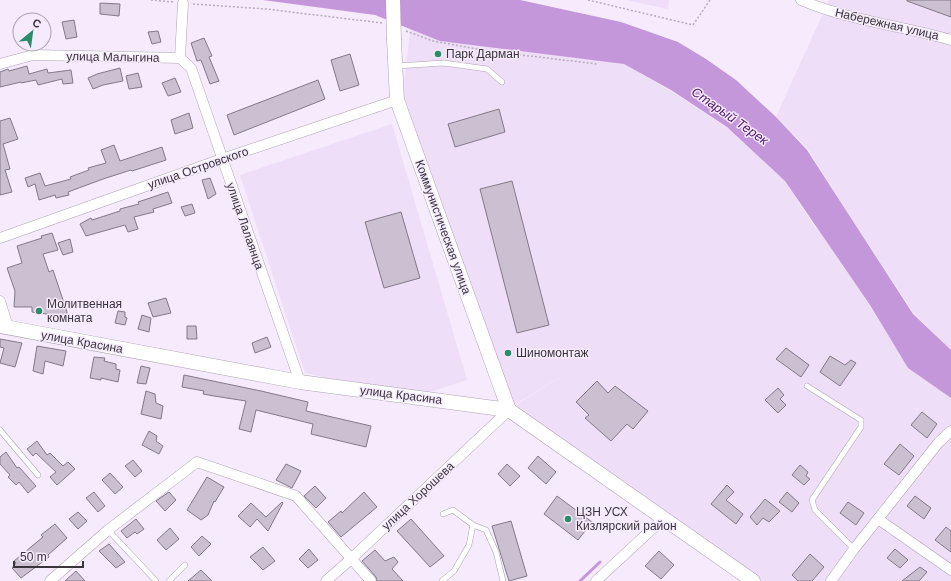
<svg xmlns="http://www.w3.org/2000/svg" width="951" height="581" font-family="Arial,sans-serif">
<rect width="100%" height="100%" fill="#f6eafd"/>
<g fill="#eedef7">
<path d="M626,0H669L668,9Z"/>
<path d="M829,0H951V351L913,312L850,216L808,149L776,117Z"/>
<path d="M410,29L440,40L625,64L679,96L733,132L784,180L816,229L817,228L865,298L908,368L951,398V581H753L514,406L575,368L512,406L403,95Z"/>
<path d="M392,124L467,380L415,397L305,373L240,175Z"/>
</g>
<path fill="#c497db" d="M263,0H520L621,22L678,42L706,59L736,80L776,117L807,150L913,314L951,350V398L908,368L870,305L785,181L727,127L671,90L624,64L440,41L375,15Z"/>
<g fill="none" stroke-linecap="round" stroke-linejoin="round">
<path stroke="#c497db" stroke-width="3" d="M580,581L600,562"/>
</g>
<g fill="#cbc0d1" stroke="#837989">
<path d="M907,0H951V17L907,1Z"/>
<path d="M100,3L120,4L119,16L100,14Z"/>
<path d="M74,20L77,37L66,39L62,22Z"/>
<path d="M158,31L161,42L152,44L148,32Z"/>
<path d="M204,38L212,56L209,57L219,81L210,84L201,60L197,61L191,43Z"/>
<path d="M350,54L359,85L340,91L331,60Z"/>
<path d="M27,66L29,74L47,69L48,73L71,70L73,83L63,84L62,79L38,85L36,80L21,83V82L0,87V72L8,69L9,71Z"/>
<path d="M120,68L123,81L103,85L93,89L88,78L97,74Z"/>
<path d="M138,73L142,87L129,89L126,76Z"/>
<path d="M175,78L181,92L168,96L162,83Z"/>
<path d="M318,80L325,99L234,135L227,115Z"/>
<path d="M499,109L505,132L455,147L448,124Z"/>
<path d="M189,113L193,128L175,134L171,120Z"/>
<path d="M10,118L18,139L3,144L10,169L5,170L12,192L0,195V121Z"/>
<path d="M114,145L120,161L162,147L166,160L132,171L131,170L103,179L68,192L69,195L56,198L55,195L39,200L35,184L28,187L25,178L40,173L45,186L71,179L70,177L89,170L88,168L106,163L101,150Z"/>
<path d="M210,178L216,194L208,199L202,180Z"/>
<path d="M512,181L549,325L517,333L480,189Z"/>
<path d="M168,192L172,203L153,209L154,212L134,217L138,229L128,232L125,225L86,236L80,224L91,218L92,220L120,211V209L139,204L138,202Z"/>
<path d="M192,204L195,213L185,216L181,207Z"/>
<path d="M401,212L420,278L384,288L365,222Z"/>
<path d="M52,233L58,250L43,254L49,272L53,270L67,312V317L32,312V307H14L15,291L7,268L22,263L17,246L42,238L41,236Z"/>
<path d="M70,239L73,252L63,255L58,243Z"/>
<path d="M166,298L171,313L153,317L148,303Z"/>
<path d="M118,311L125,312V317L127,318L125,325L115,323Z"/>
<path d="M142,315L151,318L149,332L138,329Z"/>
<path d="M187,326H196L197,339H187Z"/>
<path d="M267,337L271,347L255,353L252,343Z"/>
<path d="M0,339L22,343L15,367L0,363L4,348L0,347Z"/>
<path d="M37,346L66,351L63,366L45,361L43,374L33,371Z"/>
<path d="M786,348L809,365L801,377L776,359Z"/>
<path d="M830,356L845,365L851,360L856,363L840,386L820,372Z"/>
<path d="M94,357L105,358L104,361L116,364V369L120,370L118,382L101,378V380L90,378Z"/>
<path d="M141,366L150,368L146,384L137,383Z"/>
<path d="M184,375L261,391L308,402L306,411L371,426L366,447L311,434L313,424L256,410L251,432L239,429L246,401L214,396L203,394L204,391L182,387Z"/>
<path d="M597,381L608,393L615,386L648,411L633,429L627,424L611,441L585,418L589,415L576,402Z"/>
<path d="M778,388L784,395L780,399L786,405L778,413L765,400Z"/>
<path d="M146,391L155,394L156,403L163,406L161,419L141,414Z"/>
<path d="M922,412L937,424L927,438L911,425Z"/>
<path d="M149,431L157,436L156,441L163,446L159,454L142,445Z"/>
<path d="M37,441L47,455L50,453L63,466L68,462L75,469L57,485L50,477L56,472L36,453L33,456L27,449Z"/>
<path d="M900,444L914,456L899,475L884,464Z"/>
<path d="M6,452L17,468L19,467L36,486L28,493L19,482L16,485L8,477L10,475L0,464V457Z"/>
<path d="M538,456L556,472L546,484L528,468Z"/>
<path d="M133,460L142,471L135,477L125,466Z"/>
<path d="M286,464L301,471L292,488L276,480Z"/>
<path d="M507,464L520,476L510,486L498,474Z"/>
<path d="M800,465L808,472L806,476L810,479L804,485L792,475Z"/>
<path d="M110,473L123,487L115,494L102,480Z"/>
<path d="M207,477L224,487L215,502L214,501L208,515L201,520L187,510Z"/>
<path d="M727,485L734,492L726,500L743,514L736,524L711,504Z"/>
<path d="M315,486L326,498L316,508L304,496Z"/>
<path d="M94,492L105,506L98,512L86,498Z"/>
<path d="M169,492L176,500L165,511L156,501Z"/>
<path d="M364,492L377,507L341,537L328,522L341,511L342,513Z"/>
<path d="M787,492L799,503L792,512L779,502Z"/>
<path d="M557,496L592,522L578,540L544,514Z"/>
<path d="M915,496L931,508L924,519L907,506Z"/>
<path d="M765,499L780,511L769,522L763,518L757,525L750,517Z"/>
<path d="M282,502L283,503L268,531L257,519L250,527L238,516L251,503L266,517Z"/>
<path d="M848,502L864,513L856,525L840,513Z"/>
<path d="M78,512L87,521L78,529L69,519Z"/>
<path d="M136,519L144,529L137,534L135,532L127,538L121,531Z"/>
<path d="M411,519L444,556L430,567L397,531Z"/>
<path d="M511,521L527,576L509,581L492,526Z"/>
<path d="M55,524L67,538L48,555L49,557L21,578L12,568L16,563L14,561L43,537L41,535Z"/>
<path d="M946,527L951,531V552L935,540Z"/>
<path d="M170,528L179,539L166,550L157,540Z"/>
<path d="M202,536L211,544L199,556L191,547Z"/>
<path d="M109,544L125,562L116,568L99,551Z"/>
<path d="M263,547L275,561L263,570L250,557Z"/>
<path d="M309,549L318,560L308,568L299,559Z"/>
<path d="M895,549L908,560L900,568L887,558Z"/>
<path d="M375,550L385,561L394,557L398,562L392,569L403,581H377L376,577L362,561Z"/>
<path d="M659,551L674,565L661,579L645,566Z"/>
<path d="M810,554L824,567L812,581H798L792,575Z"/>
<path d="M920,567L927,572L919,581H902Z"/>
<path d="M201,570L212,581H188Z"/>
<path d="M76,571L85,581H65Z"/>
</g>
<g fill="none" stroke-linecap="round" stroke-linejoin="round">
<g stroke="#aea3b4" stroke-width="6">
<g id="lane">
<path d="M396,66L444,63L487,69L502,82"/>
<path d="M807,386L861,420V427L812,500L815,510L854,549"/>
<path d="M0,430L38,475"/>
<path d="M443,514L453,510L473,525L486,530L496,552L503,581"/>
<path d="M108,530L156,581"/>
<path d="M169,581L185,565"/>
<path d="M442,581L454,571L469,545L473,525"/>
</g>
</g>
<g stroke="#aea3b4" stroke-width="11">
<g id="street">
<path d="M801,0C849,21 901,25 951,40"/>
<path d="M183,3L180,58L191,68L300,382"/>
<path d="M0,64L33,55L180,58"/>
<path d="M0,238L222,159L397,100"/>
<path d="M0,301L8,327"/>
<path d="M878,519L951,570"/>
<path d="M50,581L108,530L197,462L296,496L371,581"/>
<path d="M326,581L351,559L509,410"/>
<path d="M596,581L664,518"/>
<path d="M831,581L854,549L939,442L951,431"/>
</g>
</g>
<g stroke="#aea3b4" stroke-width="15">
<g id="secondary">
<path d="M394,40L397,100L509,410"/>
<path d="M0,326L300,382L509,410L753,581"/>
</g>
</g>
<g stroke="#b6acbb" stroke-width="1.5" stroke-dasharray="2 2" stroke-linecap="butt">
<path d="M151,0L173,2"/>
<path d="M588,0L693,25L710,0"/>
<path d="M193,4L266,9L382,23"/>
<path d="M406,31L433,41L488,51L597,64"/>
</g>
<use href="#lane" stroke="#fff" stroke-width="5"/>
<use href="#street" stroke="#fff" stroke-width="10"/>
<use href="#secondary" stroke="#fff" stroke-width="14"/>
<g stroke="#aea3b4" stroke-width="15" stroke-linecap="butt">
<path id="secondary-bridge" d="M393,0L394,40"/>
</g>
<use href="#secondary-bridge" stroke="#fff" stroke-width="14"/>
</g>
<g fill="#2a8d68" stroke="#f6eafd" stroke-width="1.5">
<circle cx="438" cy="54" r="4"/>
<circle cx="39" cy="311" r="4"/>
<circle cx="508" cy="353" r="4"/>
<circle cx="568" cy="519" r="4"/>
</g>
<g text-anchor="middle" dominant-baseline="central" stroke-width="3" stroke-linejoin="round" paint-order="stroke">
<g font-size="12" fill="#3a353c" stroke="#f6eafd">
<text transform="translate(887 24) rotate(13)">Набережная улица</text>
<text transform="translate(113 57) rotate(1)">улица Малыгина</text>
<text transform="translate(198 168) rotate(-19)">улица Островского</text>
<text transform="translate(245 226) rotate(71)">улица Лалаянца</text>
<text transform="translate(443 227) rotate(70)">Коммунистическая улица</text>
<text transform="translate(82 342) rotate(10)">улица Красина</text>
<text transform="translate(401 395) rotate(7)">улица Красина</text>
<text transform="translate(418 496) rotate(-43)">улица Хорошева</text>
</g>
<g font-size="12" fill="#3a353c" stroke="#f6eafd" text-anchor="start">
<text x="446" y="54">Парк Дарман</text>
<text x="47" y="304">Молитвенная<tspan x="47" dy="14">комната</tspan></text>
<text x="516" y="353">Шиномонтаж</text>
<text x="576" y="512">ЦЗН УСХ<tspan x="576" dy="14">Кизлярский район</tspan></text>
</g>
<g font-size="13" font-style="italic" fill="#4d1465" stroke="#f6eafd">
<text transform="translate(730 116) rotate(35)">Старый Терек</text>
</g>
</g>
<g transform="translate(32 32) rotate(29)"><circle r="19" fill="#f6eafd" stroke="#aba2b0"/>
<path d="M0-3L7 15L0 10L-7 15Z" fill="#2a8d68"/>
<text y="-6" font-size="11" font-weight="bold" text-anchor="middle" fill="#3a353c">С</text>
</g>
<path d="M14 561v6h69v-6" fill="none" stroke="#3a353c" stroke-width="2"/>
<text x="20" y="561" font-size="12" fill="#3a353c" stroke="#f6eafd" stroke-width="3" paint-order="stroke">50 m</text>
</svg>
